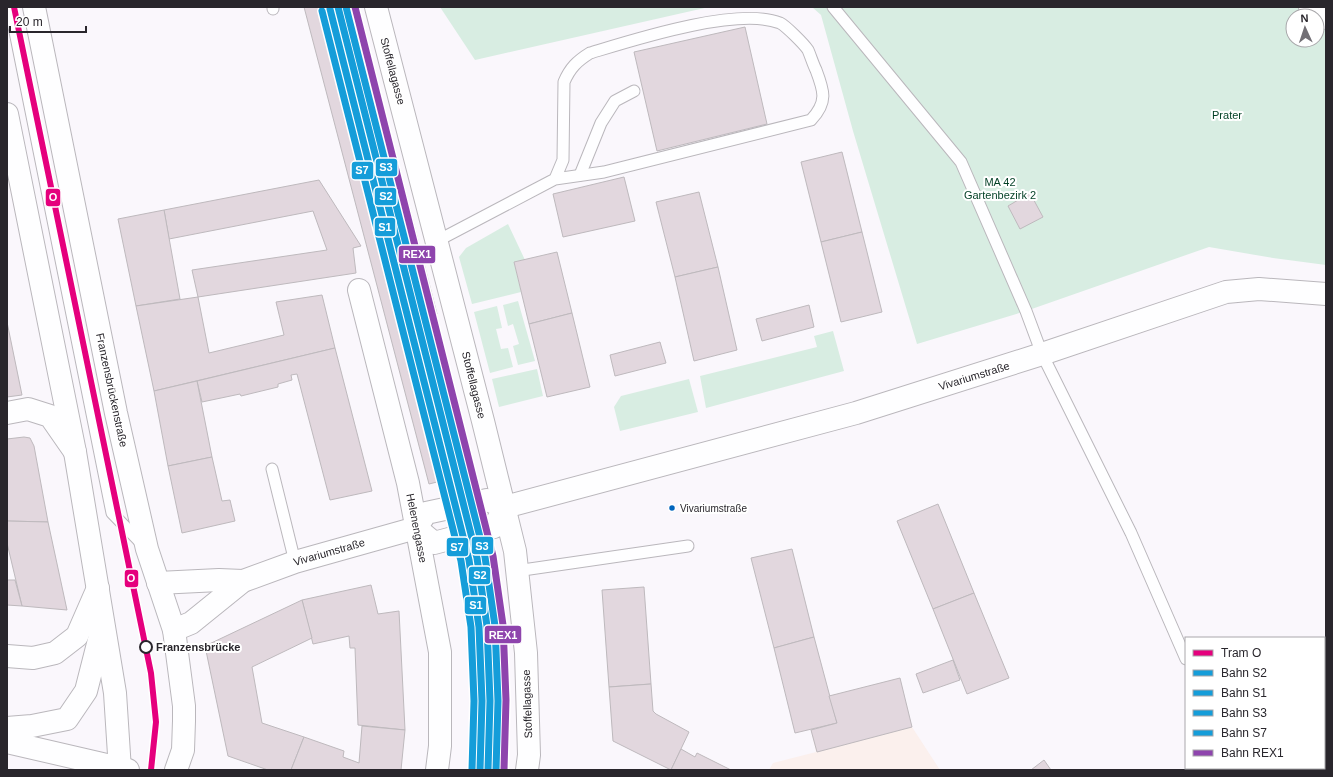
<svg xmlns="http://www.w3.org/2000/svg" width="1333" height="777" font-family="Helvetica,sans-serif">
<rect width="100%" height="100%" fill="#faf7fc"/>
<path fill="#fbf0ed" d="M900,678L912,727L940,770H769L773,763L816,752L811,730L837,723L829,696Z"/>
<g fill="#d8ede2" fill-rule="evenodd">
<path d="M440,7H709L475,60Z"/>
<path d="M812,7H1326V265L1273,258L1209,247L1026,311L917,344L853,131L821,15ZM1293,16H1317V40H1293Z"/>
<path d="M508,224L525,260L514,262L521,292L472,304L459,257L466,248Z"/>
<path d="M518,301L535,361L518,365L513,346L519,344L513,324L508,326L503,305Z"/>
<path d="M497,306L502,328L496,329L501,349L508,348L513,367L490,373L474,312Z"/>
<path d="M833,331L844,371L706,408L700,376L817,347L814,336Z"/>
<path d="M537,369L543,396L499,407L492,379Z"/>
<path d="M689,379L698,412L620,431L614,407L621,396Z"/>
</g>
<g fill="#e2d7de" stroke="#beb9bd">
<path d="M304,7H358L437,314L432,315L443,357L439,358L469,474L429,484Z"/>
<path d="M745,27L767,124L657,151L634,52Z"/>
<path d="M842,152L862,232L821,242L801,162Z"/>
<path d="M624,177L635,221L563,237L553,194Z"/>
<path d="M319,180L361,246L353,248L356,273L198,297L192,270L327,250L313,211L169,239L164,210Z"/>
<path d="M699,192L718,267L675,277L656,202Z"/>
<path d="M1030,193L1043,217L1020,229L1008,206Z"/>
<path d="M164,210L180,299L136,306L118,219Z"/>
<path d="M862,232L882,312L841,322L821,242Z"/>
<path d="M557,252L572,313L529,324L514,262Z"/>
<path d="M718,267L737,350L694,361L675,277Z"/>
<path d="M322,295L335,348L154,391L136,306L198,297L209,353L284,335L276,302Z"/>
<path d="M809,305L814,327L762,341L756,319Z"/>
<path d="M572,313L590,387L547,397L529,324Z"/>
<path d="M7,322L22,395L7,397Z"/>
<path d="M660,342L666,363L615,376L610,355Z"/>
<path d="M335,348L372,491L330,500L297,374L291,375L292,380L278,384V387L241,396L240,394L202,402L197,381Z"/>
<path d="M197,381L212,457L168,466L154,391Z"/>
<path d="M24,437L30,438L34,446L48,522L7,521V439Z"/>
<path d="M212,457L222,501L230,500L235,521L182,533L168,466Z"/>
<path d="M938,504L974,593L933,609L897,521Z"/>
<path d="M7,521L48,522L67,610L22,606L7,543Z"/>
<path d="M792,549L814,637L774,648L751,558Z"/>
<path d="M7,580H15L22,606L7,605Z"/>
<path d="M371,585L378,614L399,611L405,730L358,725L355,648H350L349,636L313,644L302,600Z"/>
<path d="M644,587L651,684L609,687L602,590Z"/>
<path d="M974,593L1009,678L967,694L933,609Z"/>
<path d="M302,600L312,638L252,667L262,723L304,737L291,770H268L228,756L205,646Z"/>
<path d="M814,637L837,723L795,733L774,648Z"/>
<path d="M953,660L960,680L923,693L916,674Z"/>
<path d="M900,678L912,727L817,752L811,730L837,723L829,696Z"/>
<path d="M651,684L653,711L656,714L689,732L671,770L613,741L609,687Z"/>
<path d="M362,726L405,730L401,770H291L304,737L344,751L343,757L359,763Z"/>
<path d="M1326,744V770H1315L1314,768H1324V746Z"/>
<path d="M681,749L695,757L697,753L731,770H671Z"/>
<path d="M1044,760L1051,770H1031Z"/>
</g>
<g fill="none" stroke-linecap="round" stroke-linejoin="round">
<g stroke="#bab7bc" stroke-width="13">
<g id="service">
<path d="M10,7L112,513L142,544"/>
<path d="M273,7V9"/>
<path d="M833,7L961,162L1026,311L1042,354L1131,533L1186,659"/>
<path d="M580,175L601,123L615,101L634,91"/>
<path d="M437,241L555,179L604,172L811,120C828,102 824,91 816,70C813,64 811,57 808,50C804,44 786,26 780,23C738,6 633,40 590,53C577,61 570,68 564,82L563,160L555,179"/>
<path d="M272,469L295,562"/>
<path d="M516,571L688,546"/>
<path d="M1239,768L1240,770"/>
</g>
</g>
<g stroke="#bab7bc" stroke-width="24">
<g id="minor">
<path d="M376,7L483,421L515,551L526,653L529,755L527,770"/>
<path d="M1310,7L1326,18"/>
<path d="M359,290L408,483L440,652V746L437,770"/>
<path d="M7,413L28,409L50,416L75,452"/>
<path d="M416,528L434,543L494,527L505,507"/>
<path d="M158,583L219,580L243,581"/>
<path d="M174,630L191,623L243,581L295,562L416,528L426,513L487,500L505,507L856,413L1042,354L1226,292L1259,289L1326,294"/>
<path d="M7,656L33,658L55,653L77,636L98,588"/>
</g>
</g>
<g stroke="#bab7bc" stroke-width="24">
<g id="primary">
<path d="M34,7L116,413L147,549L174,630L184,706V721L183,750L176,770"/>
<path d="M7,114L75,452L115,693L120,770"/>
<path d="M7,728L32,726L67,719L86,691L101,632"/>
<path d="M7,742L128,770"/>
</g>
</g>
<use href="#service" stroke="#fefeff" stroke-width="11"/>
<use href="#minor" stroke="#fefeff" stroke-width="22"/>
<use href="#primary" stroke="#fefeff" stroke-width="22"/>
<g stroke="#fff" stroke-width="10">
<path id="rail-1" d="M338,7L477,558L487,626L490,701L488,770"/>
</g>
<g stroke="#fff" stroke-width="10">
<path id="rail-2" d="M330,9L469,560L479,627L482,701L480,770"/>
</g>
<g stroke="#fff" stroke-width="10">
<path id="rail-3" d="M346,7L485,557L495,626L498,701L496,770"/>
</g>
<g stroke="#fff" stroke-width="10">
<path id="rail-4" d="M322,11L461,561L471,627L474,701L472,770"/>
</g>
<g stroke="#fff" stroke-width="10">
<path id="rail-5" d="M355,7L493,556L503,625L506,700L504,770"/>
</g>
<use href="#rail-1" stroke="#159dd9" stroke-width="7"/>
<use href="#rail-2" stroke="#159dd9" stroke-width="7"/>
<use href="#rail-3" stroke="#159dd9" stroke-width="7"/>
<use href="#rail-4" stroke="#159dd9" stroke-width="7"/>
<use href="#rail-5" stroke="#8e44ad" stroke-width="7"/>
<g stroke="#fff" stroke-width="9">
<path id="tram-1" d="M14,7L151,673L156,722L151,770"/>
</g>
<use href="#tram-1" stroke="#e5007d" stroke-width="6"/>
</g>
<circle fill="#0065bd" stroke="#fff" stroke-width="1.5" cx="672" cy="508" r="3.5"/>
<circle fill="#fff" stroke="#29262c" stroke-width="2" cx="146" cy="647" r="6"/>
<g text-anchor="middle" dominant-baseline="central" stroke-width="4" stroke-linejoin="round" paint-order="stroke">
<g font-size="10" fill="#29262c" stroke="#fff" text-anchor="start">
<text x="680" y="508">Vivariumstraße</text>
</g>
<g font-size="11" fill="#29262c" stroke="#fff">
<text transform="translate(393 71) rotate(75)">Stoffellagasse</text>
<text transform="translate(974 376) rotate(-17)">Vivariumstraße</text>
<text transform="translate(474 385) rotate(76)">Stoffellagasse</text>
<text transform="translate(112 390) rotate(78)">Franzensbrückenstraße</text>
<text transform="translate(417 528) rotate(79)">Helenengasse</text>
<text transform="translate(329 552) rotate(-16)">Vivariumstraße</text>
<text transform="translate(527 704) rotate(-92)">Stoffellagasse</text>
</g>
<g font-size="11" fill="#003f24" stroke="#fff">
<text x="1227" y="115">Prater</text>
<text x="1000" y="182">MA 42<tspan x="1000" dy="13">Gartenbezirk 2</tspan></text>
</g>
<g font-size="11" font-weight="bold" fill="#29262c" stroke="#fff" text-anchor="start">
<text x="156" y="647">Franzensbrücke</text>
</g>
</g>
<g stroke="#fff" stroke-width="1.5">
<rect x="375" y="158" width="23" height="19" rx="4" fill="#159dd9"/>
<rect x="351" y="161" width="23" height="19" rx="4" fill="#159dd9"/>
<rect x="374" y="187" width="23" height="19" rx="4" fill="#159dd9"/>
<rect x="45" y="188" width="16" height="19" rx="4" fill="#e5007d"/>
<rect x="374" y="217" width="22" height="20" rx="4" fill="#159dd9"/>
<rect x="398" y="245" width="38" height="19" rx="4" fill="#8e44ad"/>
<rect x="471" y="536" width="23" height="19" rx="4" fill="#159dd9"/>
<rect x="446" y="537" width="23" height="20" rx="4" fill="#159dd9"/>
<rect x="468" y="566" width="23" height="19" rx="4" fill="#159dd9"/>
<rect x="124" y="569" width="15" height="19" rx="4" fill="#e5007d"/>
<rect x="464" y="596" width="23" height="19" rx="4" fill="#159dd9"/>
<rect x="484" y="625" width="38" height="19" rx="4" fill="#8e44ad"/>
</g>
<g font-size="11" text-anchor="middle" font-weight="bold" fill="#fff">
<text x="386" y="171">S3</text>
<text x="362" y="174">S7</text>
<text x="386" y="200">S2</text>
<text x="53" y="201">O</text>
<text x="385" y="231">S1</text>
<text x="417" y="258">REX1</text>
<text x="482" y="550">S3</text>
<text x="457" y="551">S7</text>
<text x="480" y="579">S2</text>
<text x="131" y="582">O</text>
<text x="476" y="609">S1</text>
<text x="503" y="639">REX1</text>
</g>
<rect width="1333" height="777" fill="none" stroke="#29262c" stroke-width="16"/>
<rect x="1185" y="637" width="140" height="132" fill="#ffffff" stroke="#a9a8ab"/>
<rect x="1193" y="650" width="20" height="6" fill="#e5007d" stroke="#a9a8ab"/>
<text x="1221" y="657" font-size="12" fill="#29262c">Tram O</text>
<rect x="1193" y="670" width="20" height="6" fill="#159dd9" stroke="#a9a8ab"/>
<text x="1221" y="677" font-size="12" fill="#29262c">Bahn S2</text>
<rect x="1193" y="690" width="20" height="6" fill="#159dd9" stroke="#a9a8ab"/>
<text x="1221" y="697" font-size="12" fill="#29262c">Bahn S1</text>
<rect x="1193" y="710" width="20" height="6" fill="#159dd9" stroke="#a9a8ab"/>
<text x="1221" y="717" font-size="12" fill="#29262c">Bahn S3</text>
<rect x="1193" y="730" width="20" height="6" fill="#159dd9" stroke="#a9a8ab"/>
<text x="1221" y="737" font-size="12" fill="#29262c">Bahn S7</text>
<rect x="1193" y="750" width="20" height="6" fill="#8e44ad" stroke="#a9a8ab"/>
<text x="1221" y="757" font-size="12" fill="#29262c">Bahn REX1</text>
<g transform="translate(1305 28) rotate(357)"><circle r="19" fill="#ffffff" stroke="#a9a8ab"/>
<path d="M0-3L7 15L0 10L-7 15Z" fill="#726f75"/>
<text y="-6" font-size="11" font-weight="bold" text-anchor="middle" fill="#29262c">N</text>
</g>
<path d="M10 26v6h76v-6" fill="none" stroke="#29262c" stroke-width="2"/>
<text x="16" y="26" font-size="12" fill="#29262c" stroke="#ffffff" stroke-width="3" paint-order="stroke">20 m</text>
</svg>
